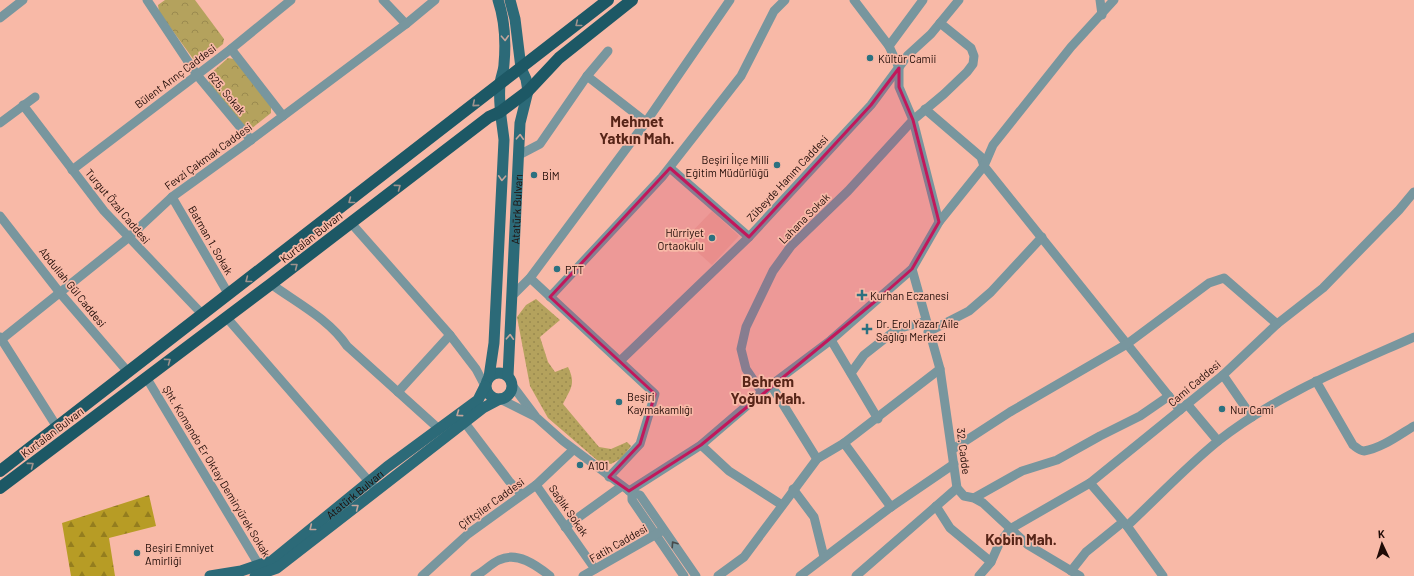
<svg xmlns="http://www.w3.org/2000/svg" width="1414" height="576" font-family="Barlow,sans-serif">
<defs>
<pattern id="grass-dots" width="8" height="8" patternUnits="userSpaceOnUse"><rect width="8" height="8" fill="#b4a25d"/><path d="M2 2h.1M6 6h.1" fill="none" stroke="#9a8a4f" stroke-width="1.8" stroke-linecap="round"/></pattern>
<pattern id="forest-firs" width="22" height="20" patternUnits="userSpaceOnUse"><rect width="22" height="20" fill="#b79c25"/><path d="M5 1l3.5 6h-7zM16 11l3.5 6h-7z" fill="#947d1e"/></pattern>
<pattern id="park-crowns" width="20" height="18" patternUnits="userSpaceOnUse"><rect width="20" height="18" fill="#b4a25d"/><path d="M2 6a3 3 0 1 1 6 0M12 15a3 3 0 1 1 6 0" fill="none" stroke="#9a8a4f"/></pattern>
</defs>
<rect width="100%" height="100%" fill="#f8b9a7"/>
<path fill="#f3ac99" d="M712,211L739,236L712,265L684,240Z"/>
<path fill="url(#grass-dots)" d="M536,299L560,320L540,337L548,362L555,372L568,367C576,384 571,388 563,404L599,447L611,449L627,442L631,446L622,458L611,464L598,461L548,418L530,386L517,317L526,305Z"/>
<path fill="url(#forest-firs)" d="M149,495L156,526L109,538L115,576H71L62,523Z"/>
<g fill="url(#park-crowns)">
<path d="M165,0H195L224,39L223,44L200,62L194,60L159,12L158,5Z"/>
<path d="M228,58L234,59L271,106V113L251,129L243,128L209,84V75Z"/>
</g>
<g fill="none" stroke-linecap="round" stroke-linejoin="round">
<g stroke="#78969e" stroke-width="9">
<path d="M147,0L197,75L251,140"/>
<path d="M383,0L406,24"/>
<path d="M854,0L889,46L899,68V87L913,120L939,222"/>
<path d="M1100,0L1102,15"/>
<path d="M0,18L23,0"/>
<path d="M889,46L923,0"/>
<path d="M231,49L283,116"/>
<path d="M587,76L646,122"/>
<path d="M23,105L104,211L203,315"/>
<path d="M925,109L981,157L984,166L1180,410"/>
<path d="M0,123L35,97"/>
<path d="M519,155L540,144L587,76L608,51"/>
<path d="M670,168L749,237"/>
<path d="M72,170L231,49L291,0"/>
<path d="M172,197L229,295"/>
<path d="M0,216L60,293L128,372"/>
<path d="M351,223L450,335L476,369L485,386"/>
<path d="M912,269L940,369L957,488L964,496L974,498L983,503L1028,545L1080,576"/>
<path d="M530,278L655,394L640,444L609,477"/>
<path d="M271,284C297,303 329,319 347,346L439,429"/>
<path d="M512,296L530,278L646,122L730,0"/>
<path d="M550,297L662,177L741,76L774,11L785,0"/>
<path d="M227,318L373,486"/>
<path d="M928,332L969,311L991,292L1042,237"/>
<path d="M0,337L57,427"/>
<path d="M2,339L128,238L172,197L251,140L406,24L435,0"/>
<path d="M831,340L878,419"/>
<path d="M620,361L749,237L871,105L908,55L931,34L959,0"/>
<path d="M851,373L864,355L897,329L926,321"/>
<path d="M1223,375L1252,417"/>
<path d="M146,377L259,565L263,569"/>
<path d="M1316,381L1353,445C1357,448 1360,451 1364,451C1382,448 1399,435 1414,426"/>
<path d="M512,385L536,417L563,441L632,493L640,495L696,576"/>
<path d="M771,385L817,459"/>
<path d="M398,392L450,335"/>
<path d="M763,394L746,369L741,349L746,327L773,271L791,246L848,191L913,120L944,94L967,72L973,64L974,56L971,48L940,23"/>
<path d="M500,399L534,416"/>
<path d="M1187,404L1218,441"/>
<path d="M465,423L509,481L521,494"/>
<path d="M844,443L891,507"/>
<path d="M701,445L729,471L782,505"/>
<path d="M953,449L1010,412L1127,344L1209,283L1224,278L1277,324"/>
<path d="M1090,483L1127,526L1163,576"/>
<path d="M536,485L595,569"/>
<path d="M793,489L814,517L824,557"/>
<path d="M629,491L701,445L771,385L831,340L912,269L939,222L984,166L993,145L1071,47L1114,0"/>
<path d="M632,493V500L684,576"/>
<path d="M974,498L1022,471L1057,460L1100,436L1140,416L1169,396"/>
<path d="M936,506L950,528L991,562"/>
<path d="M1127,526C1157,498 1186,467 1218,441C1276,395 1347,367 1414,337"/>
<path d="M565,527L622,486"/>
<path d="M1071,571L1086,552L1123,522"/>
<path d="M422,576L468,534L536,485L573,450"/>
<path d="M475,576C484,572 490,564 499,560C517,551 536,565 550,576"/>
<path d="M583,576L660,532"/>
<path d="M718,576L744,557L817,459L844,443L940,369"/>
<path d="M800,576L891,507L954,464"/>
<path d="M856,576L957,488"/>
<path d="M979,576L991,562L999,544L1010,529L1090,483L1180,410L1223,375L1277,324L1323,288L1399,210L1414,192"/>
</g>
<g stroke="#2c6a78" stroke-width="11">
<circle cx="499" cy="386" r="13"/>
<path id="s1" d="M508,376L520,123L528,91L526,79L521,68L515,19L510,0"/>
<path d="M489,377L494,343L504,140C502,122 498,103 500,85C500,78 504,71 504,64C506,42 505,21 498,0"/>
<path id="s2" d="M210,576L241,571L273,560L387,467L478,400L485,386"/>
<path d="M255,576L277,568L483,408L500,399"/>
</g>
<g stroke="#1d5865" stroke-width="12">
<path d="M0,471L608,0"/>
<path d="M0,488L271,284L489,117L500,112L528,91L559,58L632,0"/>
</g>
</g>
<defs><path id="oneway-chevron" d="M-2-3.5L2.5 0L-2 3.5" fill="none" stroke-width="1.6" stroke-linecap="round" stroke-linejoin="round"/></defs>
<g stroke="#a0928d">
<use href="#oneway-chevron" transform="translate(578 24) rotate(141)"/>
<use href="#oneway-chevron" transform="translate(475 104) rotate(140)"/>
<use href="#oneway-chevron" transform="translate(398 187) rotate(-37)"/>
<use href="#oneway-chevron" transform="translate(351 201) rotate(142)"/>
<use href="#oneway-chevron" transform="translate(295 266) rotate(-38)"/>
<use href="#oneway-chevron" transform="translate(248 280) rotate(142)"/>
<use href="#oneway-chevron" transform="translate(168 361) rotate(-36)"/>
<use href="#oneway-chevron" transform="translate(31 465) rotate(-37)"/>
</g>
<g stroke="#c5a59b">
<use href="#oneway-chevron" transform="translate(505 38) rotate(87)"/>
<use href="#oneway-chevron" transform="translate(520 137) rotate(-87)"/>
<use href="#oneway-chevron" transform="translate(502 178) rotate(93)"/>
<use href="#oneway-chevron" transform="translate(510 337) rotate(-87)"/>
<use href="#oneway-chevron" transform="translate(459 414) rotate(144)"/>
<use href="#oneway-chevron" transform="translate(356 507) rotate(-38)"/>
<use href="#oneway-chevron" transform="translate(312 528) rotate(141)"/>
</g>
<use stroke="#484a4a" href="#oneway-chevron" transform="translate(674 544) rotate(-124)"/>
<path fill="#c2185b" fill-opacity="0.2" stroke="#c2185b" stroke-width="3" stroke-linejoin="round" d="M899,68V87L913,120L939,222L912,269L878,299L701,445L629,491L609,477L640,444L655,394L550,297L670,168L749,237L871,105Z"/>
<g fill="#2c7180" stroke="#f8b9a7" stroke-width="1.5">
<circle cx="870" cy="58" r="4"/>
<circle cx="777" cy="165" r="4"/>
<circle cx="534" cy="175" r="4"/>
<circle cx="712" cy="238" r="4"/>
<circle cx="557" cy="269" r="4"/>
<path d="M860 289h4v4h4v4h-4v4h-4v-4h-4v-4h4z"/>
<path d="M865 323h4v4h4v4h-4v4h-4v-4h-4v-4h4z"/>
<circle cx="619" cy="402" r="4"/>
<circle cx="1222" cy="409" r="4"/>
<circle cx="580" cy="465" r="4"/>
<circle cx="137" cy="553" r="4"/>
</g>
<g text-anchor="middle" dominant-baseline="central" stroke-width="3.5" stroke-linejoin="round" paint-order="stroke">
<g font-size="11" fill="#200b06" stroke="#f8b9a7" text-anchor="start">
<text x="878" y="58">Kültür Camii</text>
<text x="769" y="159" text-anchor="end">Beşiri İlçe Milli<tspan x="769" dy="13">Eğitim Müdürlüğü</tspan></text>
<text x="542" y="175">BİM</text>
<text x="704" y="232" text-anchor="end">Hürriyet<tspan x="704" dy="13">Ortaokulu</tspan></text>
<text x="565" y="269">PTT</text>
<text x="870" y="295">Kurhan Eczanesi</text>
<text x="876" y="323">Dr. Erol Yazar Aile<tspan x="876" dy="13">Sağlığı Merkezi</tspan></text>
<text x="627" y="396">Beşiri<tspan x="627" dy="13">Kaymakamlığı</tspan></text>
<text x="1230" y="409">Nur Cami</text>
<text x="588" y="465">A101</text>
<text x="145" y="547">Beşiri Emniyet<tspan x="145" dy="13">Amirliği</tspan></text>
</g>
<g font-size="11" fill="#200b06" stroke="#f8b9a7">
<text transform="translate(175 76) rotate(-37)">Bülent Arınç Caddesi</text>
<text transform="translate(227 93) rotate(50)">625. Sokak</text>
<text transform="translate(208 156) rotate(-36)">Fevzi Çakmak Caddesi</text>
<text transform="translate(787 178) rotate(-47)">Zübeyde Hanım Caddesi</text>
<text transform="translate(118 206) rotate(50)">Turgut Özal Caddesi</text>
<text stroke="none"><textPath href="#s1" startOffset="167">Atatürk Bulvarı</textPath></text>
<text transform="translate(804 218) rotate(-45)">Lahana Sokak</text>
<text transform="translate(311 237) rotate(-38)">Kurtalan Bulvarı</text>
<text transform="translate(211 240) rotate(60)">Batman 1. Sokak</text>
<text transform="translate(73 287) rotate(51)">Abdullah Gül Caddesi</text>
<text transform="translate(1194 383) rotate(-40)">Cami Caddesi</text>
<text transform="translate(52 432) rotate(-37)">Kurtalan Bulvarı</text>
<text transform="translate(964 451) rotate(83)">32. Cadde</text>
<text transform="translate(217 471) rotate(59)">Şht. Komando Er Oktay Demiryürek Sokak</text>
<text stroke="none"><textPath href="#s2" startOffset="170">Atatürk Bulvarı</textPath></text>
<text transform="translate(491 503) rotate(-36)">Çiftçiler Caddesi</text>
<text transform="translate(569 510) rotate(55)">Sağlık Sokak</text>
<text transform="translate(618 543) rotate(-30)">Fatih Caddesi</text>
</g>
<g font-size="15" font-weight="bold" fill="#572518" stroke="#f8b9a7">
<text x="637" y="121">Mehmet<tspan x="637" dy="17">Yatkın Mah.</tspan></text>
<text x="768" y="381">Behrem<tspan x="768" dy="17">Yoğun Mah.</tspan></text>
<text x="1021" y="539">Kobin Mah.</text>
</g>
</g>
<g transform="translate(1382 544) rotate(356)" stroke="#f8b9a7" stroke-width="3" paint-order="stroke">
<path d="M0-3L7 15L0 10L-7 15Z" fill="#200b06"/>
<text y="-6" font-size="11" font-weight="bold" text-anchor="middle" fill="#200b06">K</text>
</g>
</svg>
